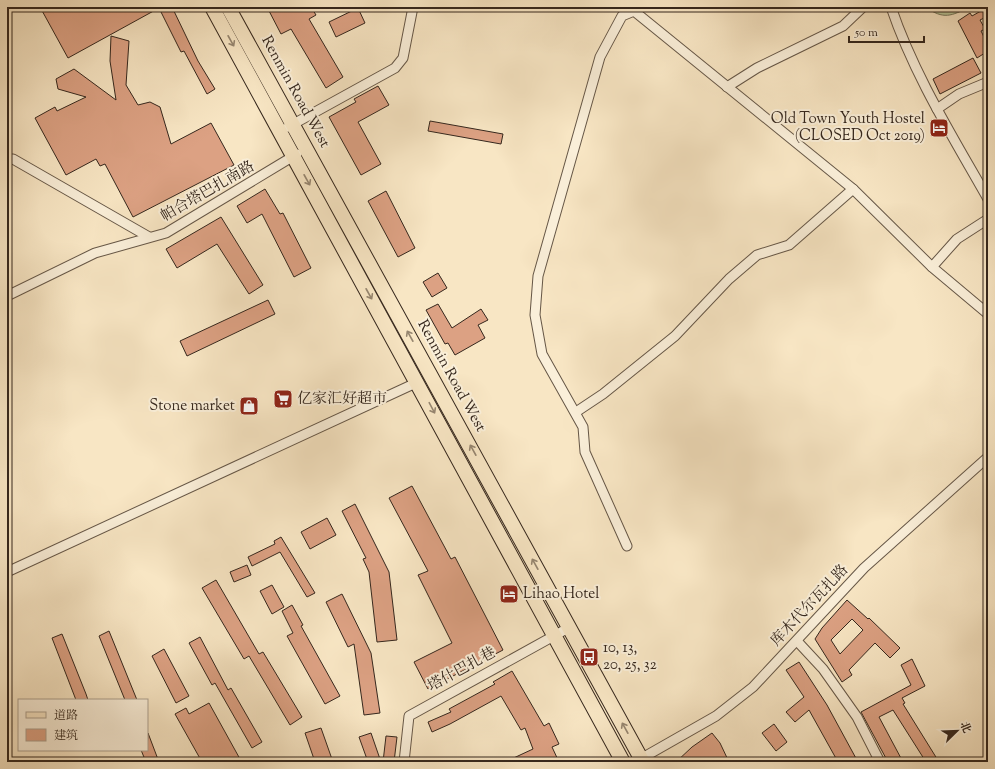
<svg xmlns="http://www.w3.org/2000/svg" width="995" height="769" font-family="'Sorts Mill Goudy','Noto Serif SC',serif">
<rect width="100%" height="100%" fill="#f8e6c4"/>
<filter id="stains"><feTurbulence type="fractalNoise" baseFrequency=".005" numOctaves="4"/><feColorMatrix values="0 0 0 0 .2 0 0 0 0 .09 0 0 0 0 .02 0 0 0 .5 -.17"/></filter>
<radialGradient id="worn" r=".72"><stop offset=".6" stop-color="#630" stop-opacity="0"/><stop offset="1" stop-color="#630" stop-opacity=".3"/></radialGradient>
<path fill="#b8c699" stroke="#76765b" d="M926,7H969C952,16 943,20 926,7Z"/>
<g fill="#dca183" stroke="#35271d" fill-rule="evenodd">
<path d="M40,7H172L198,61L215,89L207,94L184,51L181,52L159,8L68,58Z"/>
<path d="M267,7H311L316,15L309,19L343,77L326,88L291,29L281,34Z"/>
<path d="M988,7V16L980,20L985,29L981,31L988,45V51L977,58L958,21L970,13L972,16Z"/>
<path d="M358,8L365,23L336,37L329,22Z"/>
<path d="M111,36L129,41L126,85L138,105L150,102L160,107L171,144L211,123L234,165L133,217L105,164L100,166L96,159L66,175L35,118L55,107L57,111L86,97L58,89L56,79L74,69L116,100L110,61Z"/>
<path d="M973,58L981,73L940,94L933,79Z"/>
<path d="M378,86L389,105L358,122L381,164L361,175L329,117L356,102L354,99Z"/>
<path d="M430,121L503,134L501,144L428,131Z"/>
<path d="M265,189L280,214L283,213L311,268L294,277L262,214L247,223L237,206Z"/>
<path d="M386,191L415,248L398,257L368,201Z"/>
<path d="M221,217L263,285L249,294L217,244L177,268L166,249Z"/>
<path d="M438,273L447,288L432,297L423,282Z"/>
<path d="M268,300L275,314L187,356L180,341Z"/>
<path d="M438,304L452,328L481,309L488,320L478,325L485,338L455,355L448,343L445,344L426,310Z"/>
<path d="M412,486L451,559L455,557L503,650L428,689L414,662L452,643L418,575L428,571L389,498Z"/>
<path d="M355,504L389,572L397,640L377,642L369,572L363,559L366,558L342,511Z"/>
<path d="M327,518L336,535L310,549L301,532Z"/>
<path d="M281,537L315,593L307,597L280,552L252,566L248,557L275,544L274,541Z"/>
<path d="M247,565L251,575L234,582L230,572Z"/>
<path d="M216,580L259,654L263,652L302,717L290,725L249,656L244,659L202,588Z"/>
<path d="M272,585L284,607L272,614L260,591Z"/>
<path d="M342,594L371,653L380,713L364,715L354,644L348,647L326,602Z"/>
<path d="M847,600L868,619L869,618L900,648L890,658L875,643L849,670L852,675L842,682L815,639L822,628ZM852,619L863,630L840,654L831,640Z"/>
<path d="M292,605L303,625L301,626L340,696L325,704L287,636L293,633L282,611Z"/>
<path d="M109,631L137,700H125L99,636Z"/>
<path d="M62,634L86,694L88,700H76L52,638Z"/>
<path d="M200,637L228,690L231,688L262,742L252,748L215,683L212,685L189,643Z"/>
<path d="M164,649L189,696L176,703L152,656Z"/>
<path d="M912,659L925,686L902,698L905,703L903,704L939,762H926L893,710L879,717L903,762H888L861,712L911,685L901,665Z"/>
<path d="M799,662L827,705L858,762H838L809,710L795,722L786,712L804,697L786,670Z"/>
<path d="M512,671L544,726L549,723L559,744L552,747L559,762H505L533,749L525,728L521,730L501,696L450,724L432,732L428,722L451,712L449,709L495,684L493,682Z"/>
<path d="M209,703L240,759L234,762H202L175,714L186,708L189,714Z"/>
<path d="M774,724L787,742L776,751L762,733Z"/>
<path d="M321,728L333,762H315L305,733Z"/>
<path d="M148,733L159,762H146L141,750H147Z"/>
<path d="M371,733L381,762H368L359,737Z"/>
<path d="M712,733L720,743L729,762H676L692,747Z"/>
<path d="M386,736L397,737L394,762H383Z"/>
</g>
<g fill="none" stroke-linecap="round" stroke-linejoin="round">
<g stroke="#665747" stroke-width="11">
<g id="street">
<path d="M891,7C914,75 953,137 988,199"/>
<path d="M634,11L853,189L932,267L988,314"/>
<path d="M727,87L757,68L843,26L863,7"/>
<path d="M937,109L959,94L988,82"/>
<path d="M288,127L395,68L403,58L413,7"/>
<path d="M7,159H13L149,237"/>
<path d="M932,267L957,239L988,219"/>
<path d="M7,296L95,253L166,233L297,154"/>
<path d="M576,412L603,394L675,336L729,279L757,255L789,245L853,189"/>
<path d="M627,546L585,452L583,427L542,354L535,315L538,276L600,57L622,16L634,11L636,7"/>
<path d="M7,572L418,382"/>
<path d="M797,641L823,669L857,717L880,762"/>
<path d="M637,761L716,716L753,687L864,568L988,457"/>
<path d="M404,762L409,716L570,627"/>
</g>
</g>
<g stroke="#35271d" stroke-width="16">
<g id="primary">
<path d="M212,7L623,762"/>
<path d="M228,7L643,762"/>
</g>
</g>
<use href="#street" stroke="#faefd9" stroke-width="9"/>
<use href="#primary" stroke="#f8e6c4" stroke-width="14"/>
</g>
<defs><path id="oneway-shaft" d="M-6 0H5M1.5-3L5.5 0L1.5 3" fill="none" stroke-width="1.6" stroke-linecap="round" stroke-linejoin="round"/></defs>
<g stroke="#968670">
<use href="#oneway-shaft" transform="translate(231 41) rotate(61)"/>
<use href="#oneway-shaft" transform="translate(307 180) rotate(61)"/>
<use href="#oneway-shaft" transform="translate(369 294) rotate(61)"/>
<use href="#oneway-shaft" transform="translate(410 336) rotate(-119)"/>
<use href="#oneway-shaft" transform="translate(432 408) rotate(62)"/>
<use href="#oneway-shaft" transform="translate(473 450) rotate(-119)"/>
<use href="#oneway-shaft" transform="translate(535 564) rotate(-119)"/>
<use href="#oneway-shaft" transform="translate(625 728) rotate(-119)"/>
</g>
<defs>
<g id="hotel-square" transform="scale(1)"><rect x="-9" y="-9" width="18" height="18" rx="4" fill="#8f2418" stroke="#faefd9"/><path d="M-6-4.5h1.5V1H6V5H4.5V3h-9V5H-6ZM-4 0a1.8 1.8 0 1 1 3.6 0ZM.5 0V-2.5h3Q6-2.5 6 0Z" fill="#fff"/></g>
<g id="supermarket-square" transform="scale(1)"><rect x="-9" y="-9" width="18" height="18" rx="4" fill="#8f2418" stroke="#faefd9"/><path d="M-6-5.5h2.5l.6 2H6L4.5 2H-2.5L-4.4-4H-6ZM-1.5 3.2a1.3 1.3 0 1 0 .1 0ZM3 3.2a1.3 1.3 0 1 0 .1 0Z" fill="#fff"/></g>
<g id="shop-square" transform="scale(1)"><rect x="-9" y="-9" width="18" height="18" rx="4" fill="#8f2418" stroke="#faefd9"/><path d="M-5-2.5h2.3a2.7 3.5 0 0 1 5.4 0H5L5.5 6h-11ZM-1.5-2.5h3a1.5 2.3 0 0 0-3 0Z" fill="#fff"/></g>
<g id="bus-square" transform="scale(1)"><rect x="-9" y="-9" width="18" height="18" rx="4" fill="#8f2418" stroke="#faefd9"/><path d="M-5-6H5V4H4V6H2V4H-2V6H-4V4H-5ZM-3.5-4V0h7V-4ZM-3.5 1.2v1.5H-2V1.2ZM2 1.2v1.5H3.5V1.2Z" fill="#fff"/></g>
</defs>
<g fill-rule="evenodd">
<use href="#hotel-square" x="939" y="128"/>
<use href="#supermarket-square" x="283" y="399"/>
<use href="#shop-square" x="249" y="406"/>
<use href="#hotel-square" x="509" y="594"/>
<use href="#bus-square" x="589" y="657"/>
</g>
<g text-anchor="middle" dominant-baseline="central" stroke-width="4" stroke-linejoin="round" paint-order="stroke">
<g font-size="15" fill="#35271d" stroke="#faefd9">
<text transform="translate(295 92) rotate(61)">Renmin Road West</text>
<text transform="translate(208 192) rotate(-30)">帕合塔巴扎南路</text>
<text transform="translate(451 376) rotate(61)">Renmin Road West</text>
<text transform="translate(810 606) rotate(-47)">库木代尔瓦扎路</text>
<text transform="translate(462 670) rotate(-29)">塔什巴扎巷</text>
</g>
<g font-size="15" fill="#35271d" stroke="#faefd9" text-anchor="start">
<text x="925" y="119" text-anchor="end">Old Town Youth Hostel<tspan x="925" dy="17">(CLOSED Oct 2019)</tspan></text>
<text x="297" y="399">亿家汇好超市</text>
<text x="235" y="406" text-anchor="end">Stone market</text>
<text x="523" y="594">Lihao Hotel</text>
<text x="603" y="648">10, 13,<tspan x="603" dy="17">20, 25, 32</tspan></text>
</g>
</g>
<rect width="995" height="769" fill="none" stroke="#f8e6c4" stroke-width="24"/>
<rect x="8" y="8" width="979" height="753" fill="none" stroke="#35271d" stroke-width="2"/>
<rect x="12" y="12" width="971" height="745" fill="none" stroke="#35271d"/>
<rect x="18" y="699" width="130" height="52" fill="#faefd9" stroke="#ab9f8e"/>
<rect x="26" y="712" width="20" height="6" fill="#f8e6c4" stroke="#ab9f8e"/>
<text x="54" y="719" font-size="12" fill="#35271d">道路</text>
<rect x="26" y="729" width="20" height="12" fill="#dca183" stroke="#ab9f8e"/>
<text x="54" y="739" font-size="12" fill="#35271d">建筑</text>
<g transform="translate(957 731) rotate(67)" stroke="#faefd9" stroke-width="3" paint-order="stroke">
<path d="M0-3L7 15L0 10L-7 15Z" fill="#35271d"/>
<text y="-6" font-size="11" font-weight="bold" text-anchor="middle" fill="#35271d">北</text>
</g>
<path d="M849 36v6h75v-6" fill="none" stroke="#35271d" stroke-width="2"/>
<text x="855" y="36" font-size="12" fill="#35271d" stroke="#faefd9" stroke-width="3" paint-order="stroke">50 m</text>
<rect width="100%" height="100%" filter="url(#stains)"/>
<rect width="100%" height="100%" fill="url(#worn)"/>
</svg>
